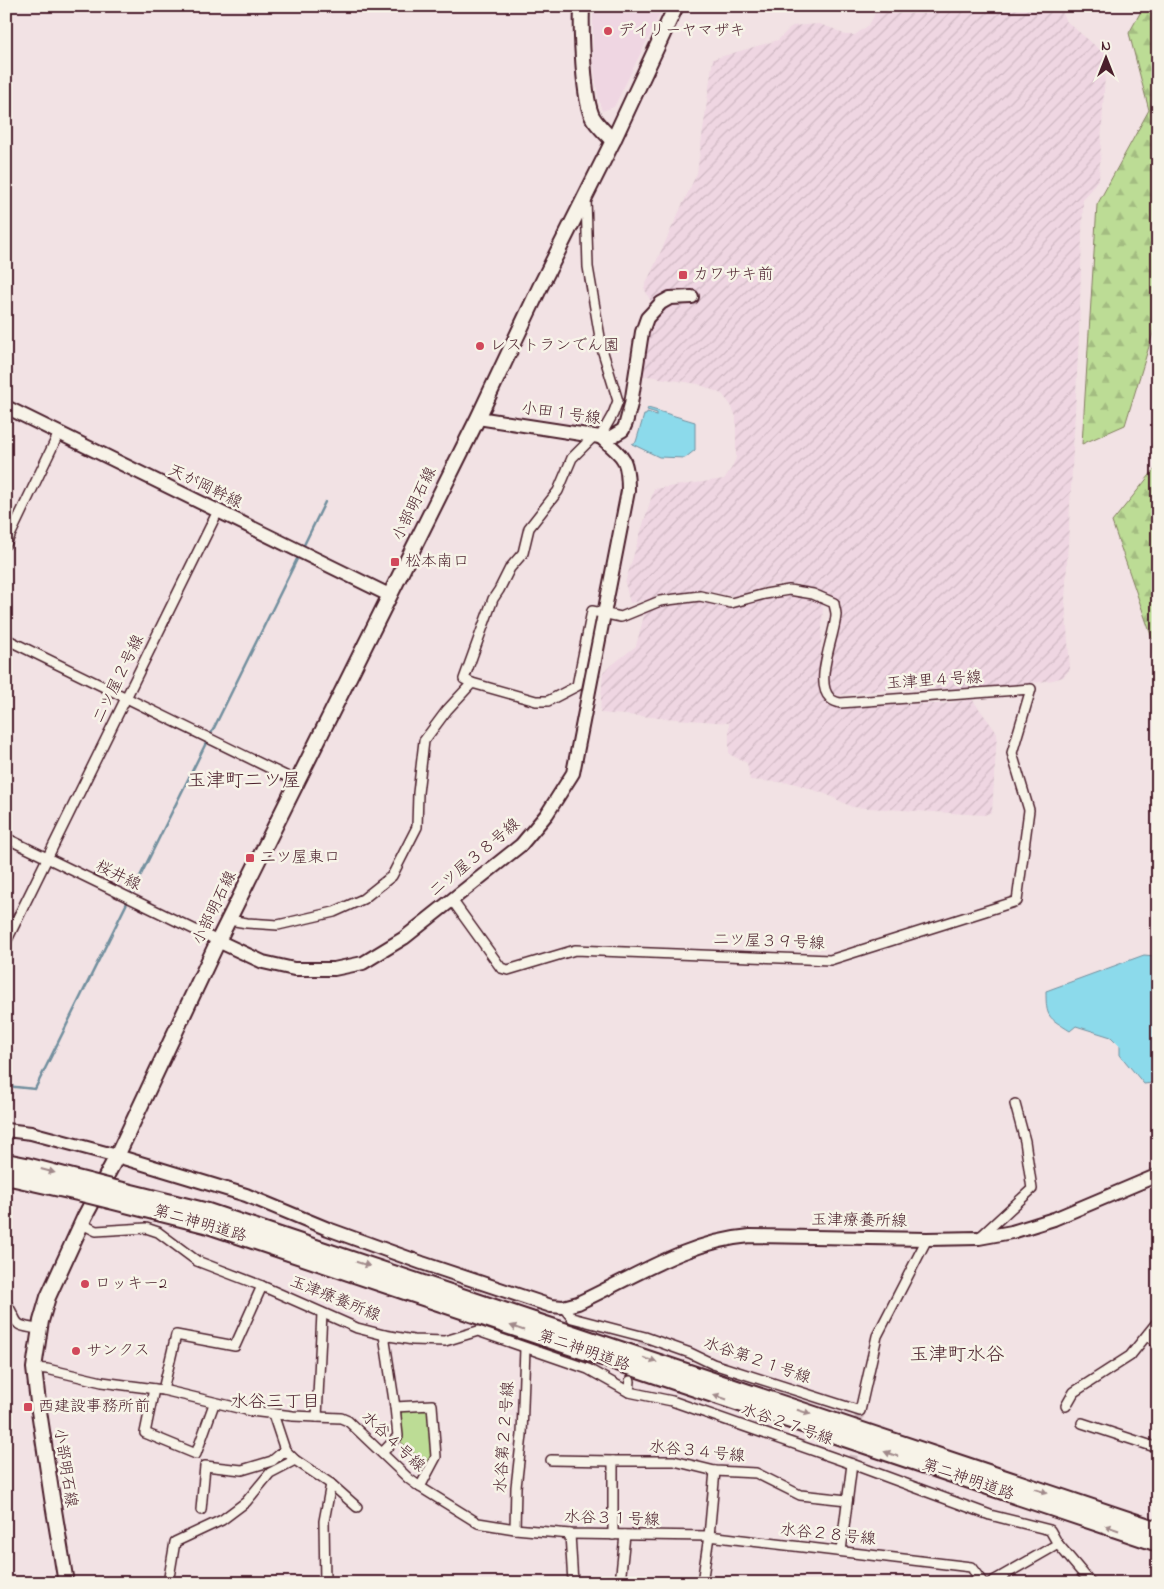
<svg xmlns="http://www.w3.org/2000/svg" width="1164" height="1589" font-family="'Indie Flower','Klee One',sans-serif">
<defs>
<pattern id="industrial-furrows" width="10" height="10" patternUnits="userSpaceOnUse" patternTransform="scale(1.25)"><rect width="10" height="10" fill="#efd6e2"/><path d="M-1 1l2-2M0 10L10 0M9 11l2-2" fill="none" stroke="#ceb7c2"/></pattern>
<pattern id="forest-firs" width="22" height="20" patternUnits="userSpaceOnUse" patternTransform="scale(1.25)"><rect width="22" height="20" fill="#bcdc95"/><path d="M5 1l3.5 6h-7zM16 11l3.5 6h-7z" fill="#a3bc81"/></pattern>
</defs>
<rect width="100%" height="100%" fill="#f2e2e4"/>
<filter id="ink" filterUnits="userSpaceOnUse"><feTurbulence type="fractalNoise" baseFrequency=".02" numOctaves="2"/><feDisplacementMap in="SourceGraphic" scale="10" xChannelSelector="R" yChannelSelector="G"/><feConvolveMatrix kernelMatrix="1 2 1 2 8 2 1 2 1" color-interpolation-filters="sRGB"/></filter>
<g filter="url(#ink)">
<path fill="#efd6e2" d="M593,6H664L614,107L602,111L598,98L593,59Z"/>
<g fill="url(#industrial-furrows)">
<path d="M879,6H1061L1065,20L1106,55L1099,178L1083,200L1079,336L1065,600L1070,669L1063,677L1053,680L991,689H893L830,696L828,666L840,625L841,603L798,584H777L733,596L700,590L630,603L625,583L654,489L724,479L731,469L736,458V417L731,405L722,394L698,384L641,375L650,326L657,313L644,288L697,173L713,59L778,40L792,26L819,24L834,29L845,35H855L869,25Z"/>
<path d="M778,594L803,596L823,604L819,692L826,703L839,708L915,704H943L972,699L997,733L992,812L984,815L852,807L828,795L793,783L750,780L747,763L729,754V723L600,713L603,672L636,646L645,612L657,605L703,599L733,604Z"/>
</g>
<g fill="url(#forest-firs)" stroke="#837e60">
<path d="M1144,6H1158V317L1125,425L1082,444L1097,205L1149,110L1129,33Z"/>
<path d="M1158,465V644L1152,638L1112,522Z"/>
</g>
<path fill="#bcdc95" stroke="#837e60" d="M426,1409L430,1411L432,1454L428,1466L400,1441L403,1437L401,1411Z"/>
<g fill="#8cdaeb" stroke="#728f9e">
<path d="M648,408L695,422V450L685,458L659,457L632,444L636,442L644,415H646L647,412L657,415V413L647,410Z"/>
<path d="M1144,955L1155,956L1158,961V1075L1152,1083L1144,1084L1120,1055V1046L1111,1037L1076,1026L1070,1031C1048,1017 1046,1018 1046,991Z"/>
</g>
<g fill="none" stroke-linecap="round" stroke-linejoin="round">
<g stroke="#728f9e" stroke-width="2.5">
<path d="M303,547L325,502"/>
<path d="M210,736L299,555"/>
<path d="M6,1086L35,1089L207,741"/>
</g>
<g stroke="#d0bbbf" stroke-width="9" stroke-dasharray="9 4.5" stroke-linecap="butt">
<path d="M638,1358L645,1337"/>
<path d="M852,1464L860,1411"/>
</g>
<g stroke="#4a1f2b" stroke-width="12">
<g id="street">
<path d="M586,198L588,267L602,349L618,401L613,414L600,437"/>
<path d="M6,544L59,433"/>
<path d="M6,639L296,781"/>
<path d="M472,683L464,679L493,599L499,590L510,568L523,553L529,528L558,491L572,458L594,436"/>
<path d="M6,838L218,941"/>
<path d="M229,920L247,923L278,925L334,912L363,899L392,876L417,827L418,793L424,741L447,710L472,683L536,701H548L577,686L592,611L621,617L660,601L700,596L731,603L765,594L789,590L813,594L834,603C834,606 836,611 836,614C836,633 813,682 830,698C832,701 837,702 840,703L1031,689L1012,753L1029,810L1017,901L830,960L575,950L508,970L501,968L452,900"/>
<path d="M6,942L218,511"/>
<path d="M82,1224L96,1231L146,1228L158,1232L197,1261L262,1286L357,1328L384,1335L413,1340L445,1341L478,1331L588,1369L629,1392L672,1401L852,1464L990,1515L1050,1530L1058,1544L1091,1583"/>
<path d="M979,1238L1032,1189L1025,1141L1015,1104"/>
<path d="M6,1303C21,1324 9,1325 39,1329"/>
<path d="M563,1307L572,1318L645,1337L690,1353L713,1364L860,1411L877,1336L927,1239"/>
<path d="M1148,1334L1158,1346"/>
<path d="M34,1368L47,1369L102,1382L163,1390L251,1411L293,1416L341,1418L348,1421L409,1479L420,1487L478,1523L515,1529L570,1534L709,1536L715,1471"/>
<path d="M154,1389L145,1433L196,1454L214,1404"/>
<path d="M163,1390L176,1335L235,1346L262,1286"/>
<path d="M629,1392L630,1381"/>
<path d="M1066,1406L1074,1392L1130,1356L1158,1321"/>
<path d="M395,1407L432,1405L436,1457L420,1487"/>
<path d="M273,1414L285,1450L295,1460L331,1484L357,1507"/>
<path d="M317,1417L322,1313"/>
<path d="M1082,1423L1158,1448"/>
<path d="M382,1453L398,1436L395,1407L384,1335"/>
<path d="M551,1460L613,1461"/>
<path d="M201,1510L205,1466L242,1470L272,1461L285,1450"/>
<path d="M515,1529L516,1487L522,1435L525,1348"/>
<path d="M570,1534L573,1583"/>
<path d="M613,1535V1461H674L715,1471L756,1473L800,1495L847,1500"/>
<path d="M841,1551L852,1464"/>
<path d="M168,1583L175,1542L222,1520L246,1502L270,1473L295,1460"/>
<path d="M325,1583L324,1521L331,1484"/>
<path d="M620,1583L625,1535"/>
<path d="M702,1583L709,1536L971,1567L983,1583"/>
<path d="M990,1583L1058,1544"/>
</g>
</g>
<g stroke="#4a1f2b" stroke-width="16">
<g id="secondary">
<path d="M6,407L389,595"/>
<path d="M478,418L600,437H611L623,430L626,423L631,404L642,332L647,318L661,303L670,298L692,297"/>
<path d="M218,941L263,962L294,969H334L363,963L404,938L521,845L547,814L573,773L628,491C628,458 624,457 600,437"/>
<path d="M6,1130L31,1133L117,1156L246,1195L328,1229L422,1263L551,1306L563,1307L578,1303C634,1277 688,1241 750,1236L927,1239L979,1238L1012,1232L1054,1219L1158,1175"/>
</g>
</g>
<g stroke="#4a1f2b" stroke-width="18">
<g id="primary">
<path d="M582,6C581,28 583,101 593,118C598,126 607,134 613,141"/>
<path d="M66,1583L52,1498L39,1411L34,1368L41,1321L48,1297L85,1216L117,1156L218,941L478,418L540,287L613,141L676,6"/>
</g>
</g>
<g stroke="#4a1f2b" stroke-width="20">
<g id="highway">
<path d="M6,1162L26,1166L88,1182"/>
<path d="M6,1176L82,1193"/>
<path d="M115,1189L208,1212L1158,1530"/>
<path d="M110,1200L205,1224L1158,1543"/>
</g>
</g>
<use href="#street" stroke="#f7f3e8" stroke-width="9"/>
<use href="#secondary" stroke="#f7f3e8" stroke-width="12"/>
<use href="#primary" stroke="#f7f3e8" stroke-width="14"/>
<use href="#highway" stroke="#f7f3e8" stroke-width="16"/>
<g stroke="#4a1f2b" stroke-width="20" stroke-linecap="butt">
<g id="highway-bridge">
<path d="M88,1182L115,1189"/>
<path d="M82,1193L110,1200"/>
</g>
</g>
<use href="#highway-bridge" stroke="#f7f3e8" stroke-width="16"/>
</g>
<defs><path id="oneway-solid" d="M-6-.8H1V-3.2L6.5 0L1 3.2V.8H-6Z" transform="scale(1.25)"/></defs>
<g fill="#a0898a">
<use href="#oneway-solid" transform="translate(48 1171) rotate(15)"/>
<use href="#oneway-solid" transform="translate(363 1264) rotate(18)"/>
<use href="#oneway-solid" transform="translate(517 1328) rotate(-161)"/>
<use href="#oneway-solid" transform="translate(650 1360) rotate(18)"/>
<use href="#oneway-solid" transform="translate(720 1397) rotate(-161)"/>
<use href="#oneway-solid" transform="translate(804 1412) rotate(18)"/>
<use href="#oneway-solid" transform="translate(891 1454) rotate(-161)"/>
<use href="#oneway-solid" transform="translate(1041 1491) rotate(18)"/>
<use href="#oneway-solid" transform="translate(1112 1528) rotate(-161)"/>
</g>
</g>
<g fill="#d1495b" stroke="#f7f3e8" stroke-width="2">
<circle cx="608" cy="31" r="5"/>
<rect x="678" y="270" width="10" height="10" rx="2.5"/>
<circle cx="480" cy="346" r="5"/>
<rect x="390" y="557" width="10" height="10" rx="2.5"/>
<rect x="245" y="853" width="10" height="10" rx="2.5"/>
<circle cx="85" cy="1284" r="5"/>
<circle cx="76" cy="1351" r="5"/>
<rect x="23" y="1402" width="10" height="10" rx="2.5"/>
</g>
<g text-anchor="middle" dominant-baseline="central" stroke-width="5" stroke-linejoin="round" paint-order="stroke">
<g font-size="16" fill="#4a1f2b" stroke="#f7f3e8" text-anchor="start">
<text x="618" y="31">デイリーヤマザキ</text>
<text x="693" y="275">カワサキ前</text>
<text x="490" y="346">レストランでん園</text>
<text x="405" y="562">松本南口</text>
<text x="260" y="858">二ツ屋東口</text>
<text x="95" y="1284">ロッキー2</text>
<text x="86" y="1351">サンクス</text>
<text x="38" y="1407">西建設事務所前</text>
</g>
<g font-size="16" fill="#4a1f2b" stroke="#f7f3e8">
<text transform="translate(561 414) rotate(8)">小田１号線</text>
<text transform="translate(205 487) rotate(26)">天が岡幹線</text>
<text transform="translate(415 504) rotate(-64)">小部明石線</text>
<text transform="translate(119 679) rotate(-64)">二ツ屋２号線</text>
<text transform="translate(934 681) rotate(-4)">玉津里４号線</text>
<text transform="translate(475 858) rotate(-40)">二ツ屋３８号線</text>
<text transform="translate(118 876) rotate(26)">桜井線</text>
<text transform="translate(215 908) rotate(-64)">小部明石線</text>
<text transform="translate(769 942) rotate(2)">二ツ屋３９号線</text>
<text transform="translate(859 1221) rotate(1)">玉津療養所線</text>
<text transform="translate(200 1224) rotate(16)">第二神明道路</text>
<text transform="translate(335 1299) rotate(22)">玉津療養所線</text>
<text transform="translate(584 1351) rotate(19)">第二神明道路</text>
<text transform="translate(757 1361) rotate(19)">水谷第２１号線</text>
<text transform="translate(787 1425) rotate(19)">水谷２７号線</text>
<text transform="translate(505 1437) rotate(-86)">水谷第２２号線</text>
<text transform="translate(393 1442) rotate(43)">水谷４号線</text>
<text transform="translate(697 1452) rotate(6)">水谷３４号線</text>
<text transform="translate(65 1468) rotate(81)">小部明石線</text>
<text transform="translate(968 1480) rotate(19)">第二神明道路</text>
<text transform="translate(612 1519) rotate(2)">水谷３１号線</text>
<text transform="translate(828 1535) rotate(6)">水谷２８号線</text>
</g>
<g font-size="18" fill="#4a1f2b" stroke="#f7f3e8">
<text x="275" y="1403">水谷三丁目</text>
</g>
<g font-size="19" fill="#4a1f2b" stroke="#f7f3e8">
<text x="244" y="781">玉津町二ツ屋</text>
<text x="957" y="1355">玉津町水谷</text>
</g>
</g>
<rect width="1164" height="1589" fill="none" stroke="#f7f3e8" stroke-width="25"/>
<rect x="12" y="12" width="1139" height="1564" fill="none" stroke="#4a1f2b" stroke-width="2" filter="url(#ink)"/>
<g transform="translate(1106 58)" stroke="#f7f3e8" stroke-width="4" paint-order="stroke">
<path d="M0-4L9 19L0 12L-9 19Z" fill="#4a1f2b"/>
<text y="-8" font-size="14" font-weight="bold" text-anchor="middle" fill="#4a1f2b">N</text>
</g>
</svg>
